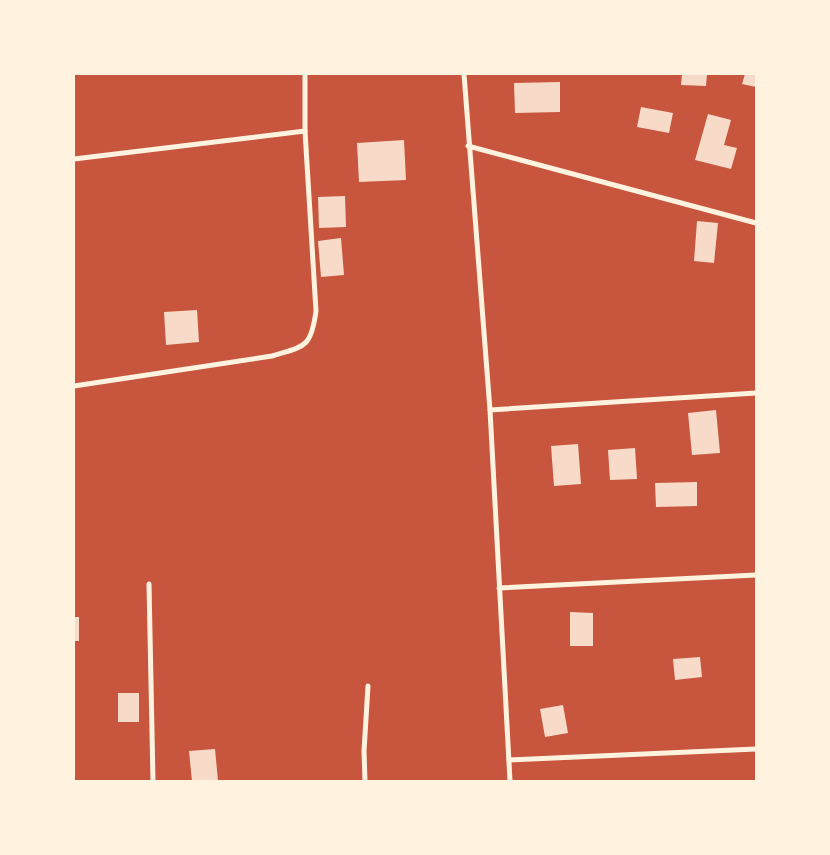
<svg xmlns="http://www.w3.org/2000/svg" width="830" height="855" font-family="'Work Sans',sans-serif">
<rect width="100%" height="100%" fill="#c8553d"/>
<g fill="#f7dbc8">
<path d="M682,74H707L706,86L681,85Z"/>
<path d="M745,74H756V87L742,84Z"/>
<path d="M560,82V112L515,113L514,83Z"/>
<path d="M641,107L673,113L669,133L637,127Z"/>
<path d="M708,114L731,120L724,145L737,148L731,169L695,160Z"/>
<path d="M404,140L406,180L359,182L357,143Z"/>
<path d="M345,196L346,227L319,228L318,197Z"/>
<path d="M697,221L718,223L714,263L694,261Z"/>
<path d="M341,238L344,275L321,277L318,241Z"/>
<path d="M197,310L199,342L166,345L164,312Z"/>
<path d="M716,410L720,453L692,455L688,413Z"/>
<path d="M578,444L581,484L554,486L551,446Z"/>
<path d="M635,448L637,479L610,480L608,450Z"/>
<path d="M697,482V506L656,507L655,483Z"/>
<path d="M570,612L593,613V646H570Z"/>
<rect x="74" y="617" width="5" height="24"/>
<path d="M700,657L702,677L675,680L673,659Z"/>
<rect x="118" y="693" width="21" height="29"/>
<path d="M563,705L568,733L545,737L540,709Z"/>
<path d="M215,749L218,781H192L189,751Z"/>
</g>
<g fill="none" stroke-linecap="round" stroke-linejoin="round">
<g stroke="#fff3e0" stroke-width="5">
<path d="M464,74L490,410L510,781"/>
<path d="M468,146L756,223"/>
<path d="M74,159L305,131"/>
<path d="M74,386L272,356C305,346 311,348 316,311L305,131V74"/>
<path d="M490,410L756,393"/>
<path d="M149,584L153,781"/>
<path d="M499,588L756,575"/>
<path d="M509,760L756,749"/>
<path d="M365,781L364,751L368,686"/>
</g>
</g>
<rect width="830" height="855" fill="none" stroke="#fff3e0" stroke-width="150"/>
</svg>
